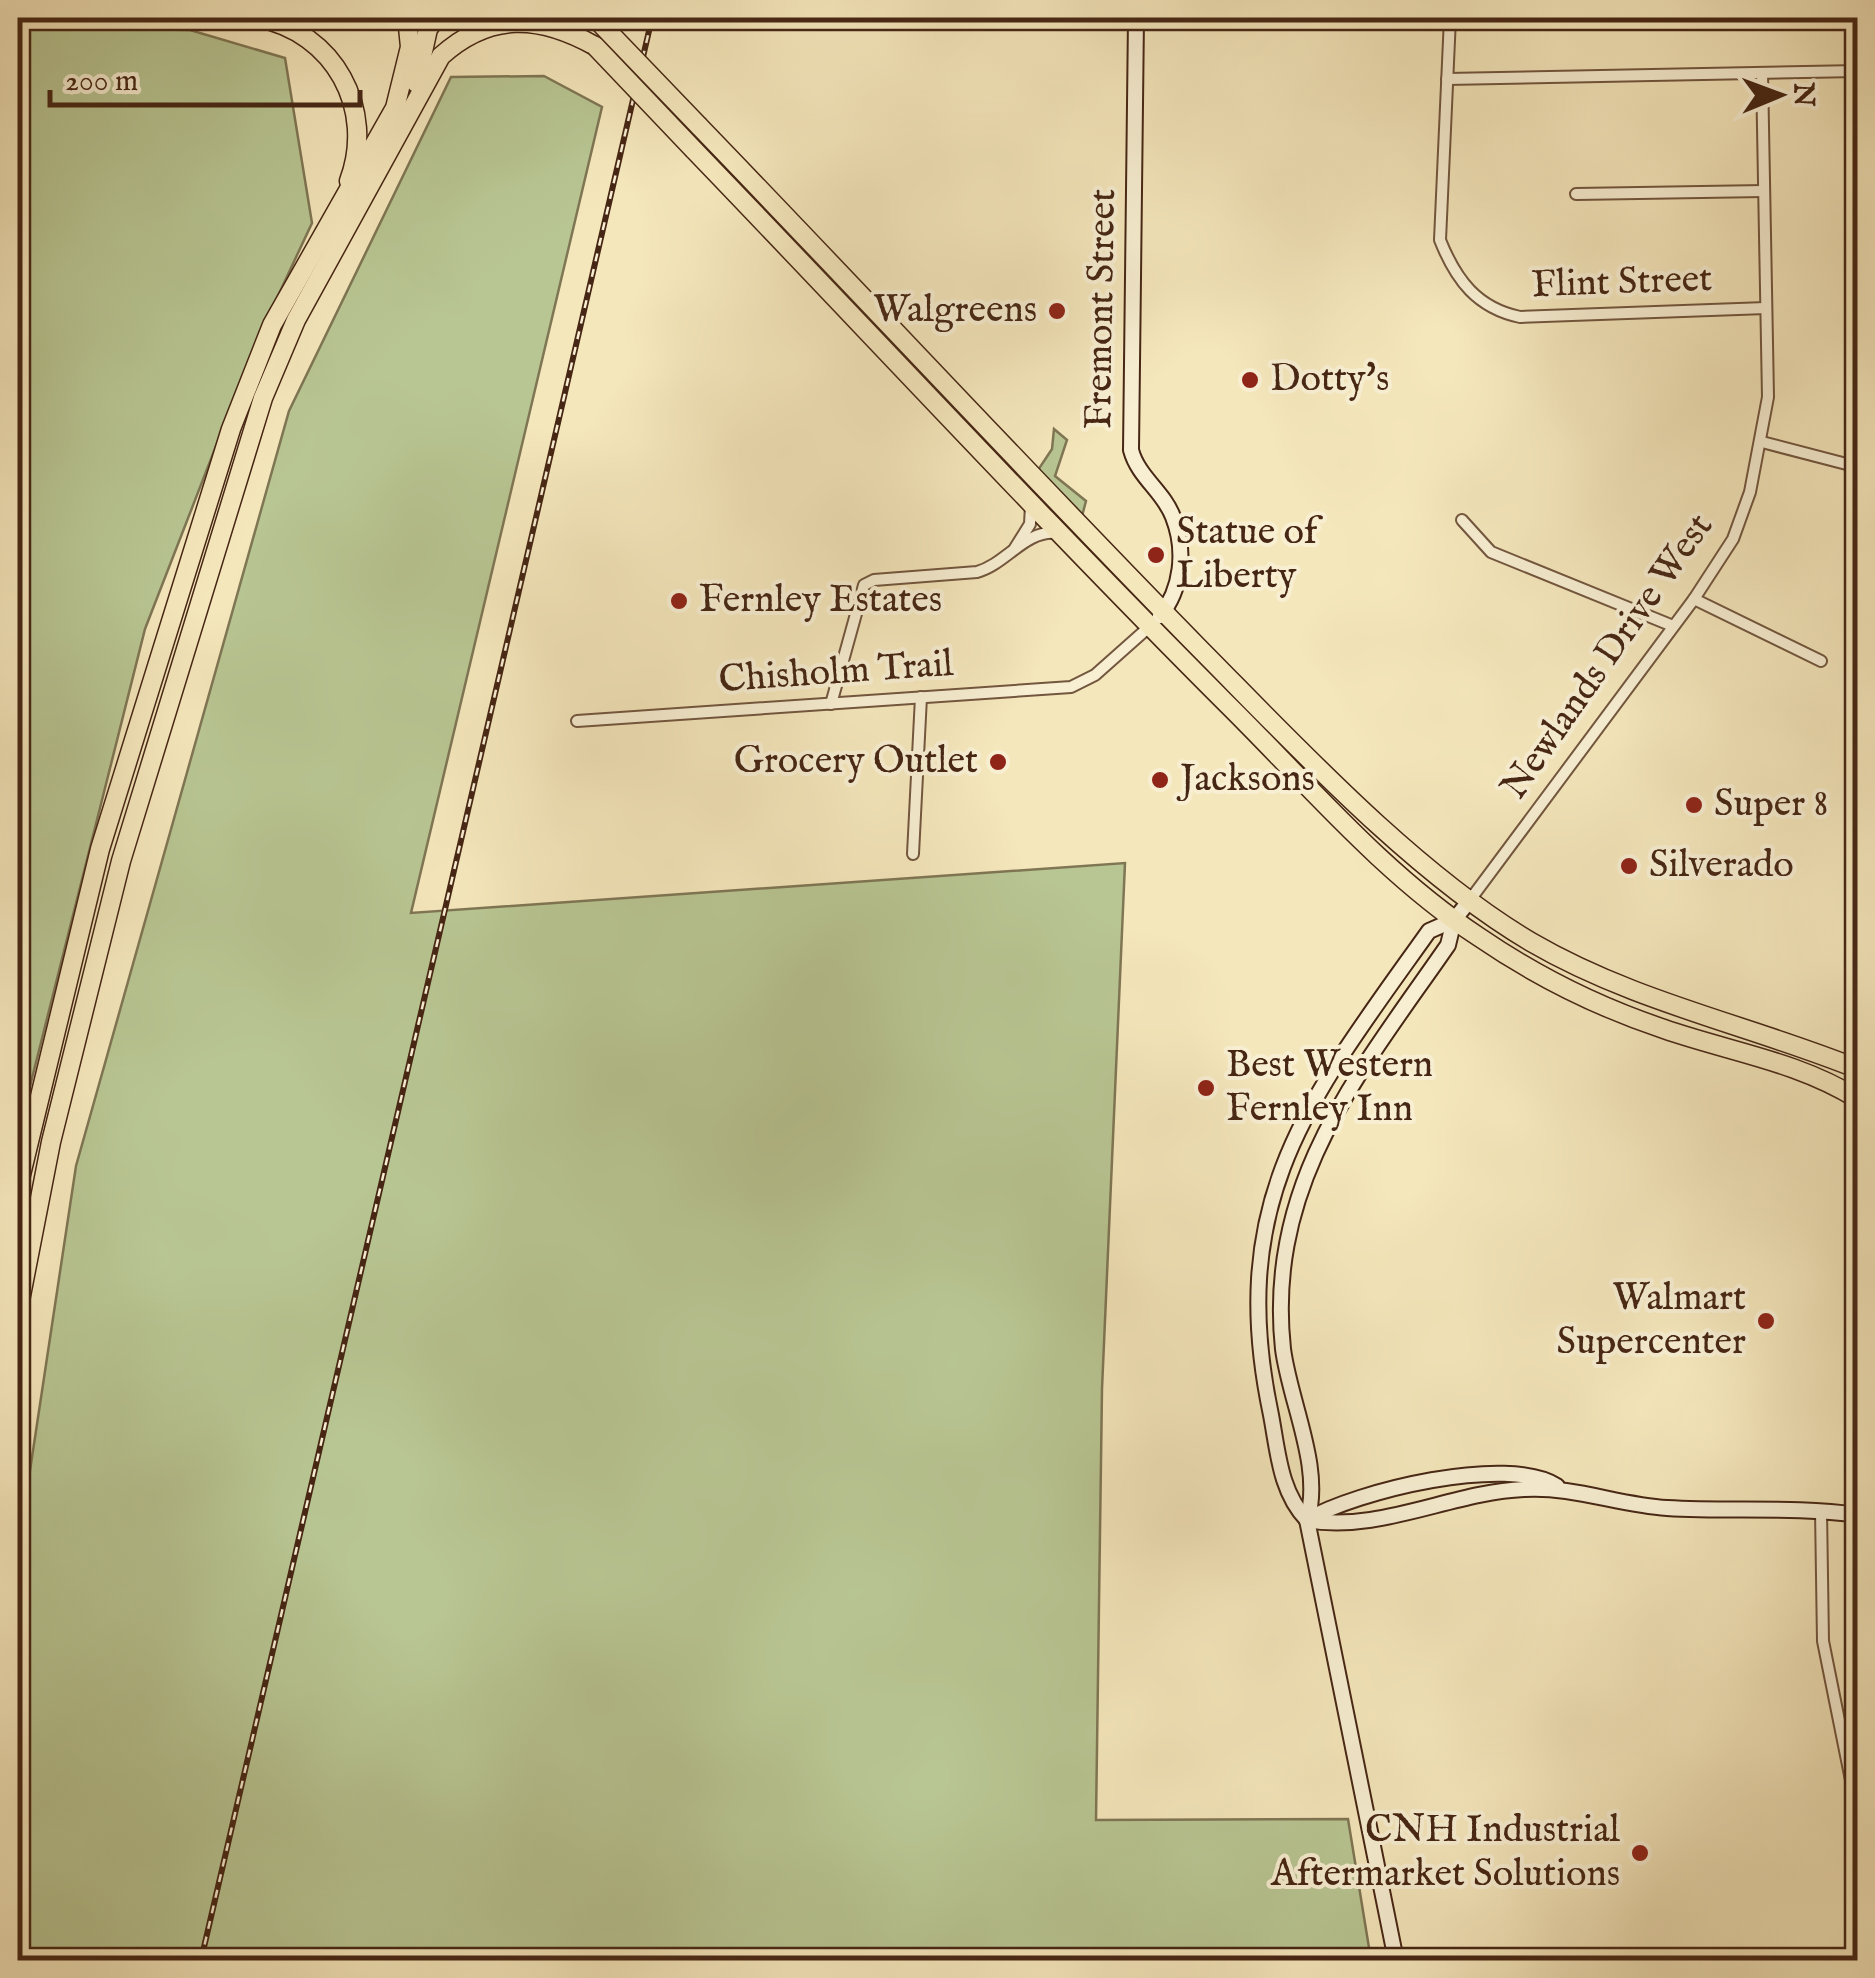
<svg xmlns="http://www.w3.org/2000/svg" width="1875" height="1978" font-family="'IM FELL English',serif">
<rect width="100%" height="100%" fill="#f5e7bc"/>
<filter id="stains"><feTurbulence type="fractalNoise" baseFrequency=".002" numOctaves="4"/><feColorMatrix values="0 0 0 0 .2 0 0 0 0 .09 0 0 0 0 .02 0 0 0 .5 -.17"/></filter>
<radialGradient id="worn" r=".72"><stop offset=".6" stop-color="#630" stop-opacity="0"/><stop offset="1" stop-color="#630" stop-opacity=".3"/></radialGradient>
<g fill="#b8c693" stroke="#7f7654" stroke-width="2.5">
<path d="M18,27L190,30L285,58L312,223L256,343L145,629L18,1134Z"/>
<path d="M544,76L602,107L411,913L1125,863L1102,1389L1096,1820L1348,1819L1371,1960H18V1550L76,1166L289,411L451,77Z"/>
<path d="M1054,429L1067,440L1055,476L1086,501L1082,516L1038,470L1052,449Z"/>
</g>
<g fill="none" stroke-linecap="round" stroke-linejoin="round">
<g stroke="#72563e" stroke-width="14">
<g id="street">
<path d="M1450,18L1440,240C1456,280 1477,308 1520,317L1766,308"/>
<path d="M1447,79L1858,71"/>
<path d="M1576,194L1764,191"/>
<path d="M1762,442L1858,467"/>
<path d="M1462,520L1491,552L1673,626"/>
<path d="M1015,548L1030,524L1031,505"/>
<path d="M1694,599L1821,661"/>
<path d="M831,704L864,585L874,580L977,572C1006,564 1025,530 1056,533"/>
<path d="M577,721L1071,687L1095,675L1149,627"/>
<path d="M913,854L921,697"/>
<path d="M1470,900L1694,599L1733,539L1750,492L1768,397L1762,73"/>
<path d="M1821,1510L1823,1641L1858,1815"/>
</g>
</g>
<g stroke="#462614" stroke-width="18">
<g id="secondary">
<path d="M1136,18L1131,450C1138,477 1164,492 1173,517C1186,550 1182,589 1160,616"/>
<path d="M1307,1520C1280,1492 1278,1452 1271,1415C1225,1198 1310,1098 1429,931L1454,920"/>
<path d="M1307,1520C1379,1533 1452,1492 1524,1489C1574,1486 1618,1505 1667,1508C1731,1512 1793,1506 1858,1515"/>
<path d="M1307,1520C1356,1491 1508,1454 1557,1486"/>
<path d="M1396,1960L1307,1520C1323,1468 1290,1403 1283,1349C1265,1183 1360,1072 1448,945L1454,920L1470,900"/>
</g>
</g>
<g stroke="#462614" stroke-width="21">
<g id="highway">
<path d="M258,18C334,32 376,109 349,181"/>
<path d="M416,83L428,29L436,18"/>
<path d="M699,126C867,300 1031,477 1200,649C1297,747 1414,873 1531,942C1634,1002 1749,1025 1858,1069"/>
<path d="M694,150C871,334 1045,522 1226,703C1307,783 1383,874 1479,937C1536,976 1598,1007 1664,1029C1730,1052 1797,1061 1858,1099"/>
<path d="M18,1187L100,849L231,429L272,325L395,108L410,47L408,27L401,18"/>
<path d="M18,1311L51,1142L121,861L263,398L296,320L441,56C490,12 539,15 595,46"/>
</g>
</g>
<use href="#street" stroke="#f8efd3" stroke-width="10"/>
<use href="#secondary" stroke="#f8efd3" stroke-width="14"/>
<use href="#highway" stroke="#f5e7bc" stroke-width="18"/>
<g stroke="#462614" stroke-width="6">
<path id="rail" d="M201,1960L652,18"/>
</g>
<use href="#rail" stroke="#f8efd3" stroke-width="2.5" stroke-dasharray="8" stroke-linecap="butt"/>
<g stroke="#462614" stroke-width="21" stroke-linecap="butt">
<g id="highway-bridge">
<path d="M600,23L699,126"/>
<path d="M595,46L694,150"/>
</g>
</g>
<use href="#highway-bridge" stroke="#f5e7bc" stroke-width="18"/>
</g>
<g fill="#8f2418" stroke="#f8efd3" stroke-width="4">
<circle cx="1057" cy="311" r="10"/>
<circle cx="1250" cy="380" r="10"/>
<circle cx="1156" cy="555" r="10"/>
<circle cx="679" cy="601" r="10"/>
<circle cx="998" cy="762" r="10"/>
<circle cx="1160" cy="780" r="10"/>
<circle cx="1694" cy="805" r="10"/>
<circle cx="1629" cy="866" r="10"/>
<circle cx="1206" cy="1088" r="10"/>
<circle cx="1766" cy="1321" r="10"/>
<circle cx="1640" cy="1853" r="10"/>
</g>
<g text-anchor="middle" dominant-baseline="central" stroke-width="8" stroke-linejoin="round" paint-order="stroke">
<g font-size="38" fill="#462614" stroke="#f8efd3">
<text transform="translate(1622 283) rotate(-2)">Flint Street</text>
<text transform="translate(1102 309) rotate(-89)">Fremont Street</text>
<text transform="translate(1608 657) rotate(-55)">Newlands Drive West</text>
<text transform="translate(836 673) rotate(-4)">Chisholm Trail</text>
</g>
<g font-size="38" fill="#462614" stroke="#f8efd3" text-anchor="start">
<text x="1037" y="311" text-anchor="end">Walgreens</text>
<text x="1270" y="380">Dotty's</text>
<text x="1176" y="533">Statue of<tspan x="1176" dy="44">Liberty</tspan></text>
<text x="699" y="601">Fernley Estates</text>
<text x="978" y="762" text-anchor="end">Grocery Outlet</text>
<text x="1180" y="780">Jacksons</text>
<text x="1714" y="805">Super 8</text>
<text x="1649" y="866">Silverado</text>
<text x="1226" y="1066">Best Western<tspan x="1226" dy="44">Fernley Inn</tspan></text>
<text x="1746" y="1299" text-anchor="end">Walmart<tspan x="1746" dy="44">Supercenter</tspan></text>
<text x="1620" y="1831" text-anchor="end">CNH Industrial<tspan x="1620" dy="44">Aftermarket Solutions</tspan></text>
</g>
</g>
<rect width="1875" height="1978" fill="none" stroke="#f5e7bc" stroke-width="60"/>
<rect x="20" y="20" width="1835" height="1938" fill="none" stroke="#462614" stroke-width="5"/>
<rect x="30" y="30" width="1815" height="1918" fill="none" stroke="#462614" stroke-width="2.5"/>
<g transform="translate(1780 95) rotate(89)" stroke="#f8efd3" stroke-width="8" paint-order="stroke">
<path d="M0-8L18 38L0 25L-18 38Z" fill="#462614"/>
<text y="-15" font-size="28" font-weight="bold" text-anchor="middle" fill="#462614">N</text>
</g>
<path d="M50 90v15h310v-15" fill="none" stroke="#462614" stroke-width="5"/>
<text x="65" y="90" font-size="30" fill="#462614" stroke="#f8efd3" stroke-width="8" paint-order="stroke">200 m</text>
<rect width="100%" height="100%" filter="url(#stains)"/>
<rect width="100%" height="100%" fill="url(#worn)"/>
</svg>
